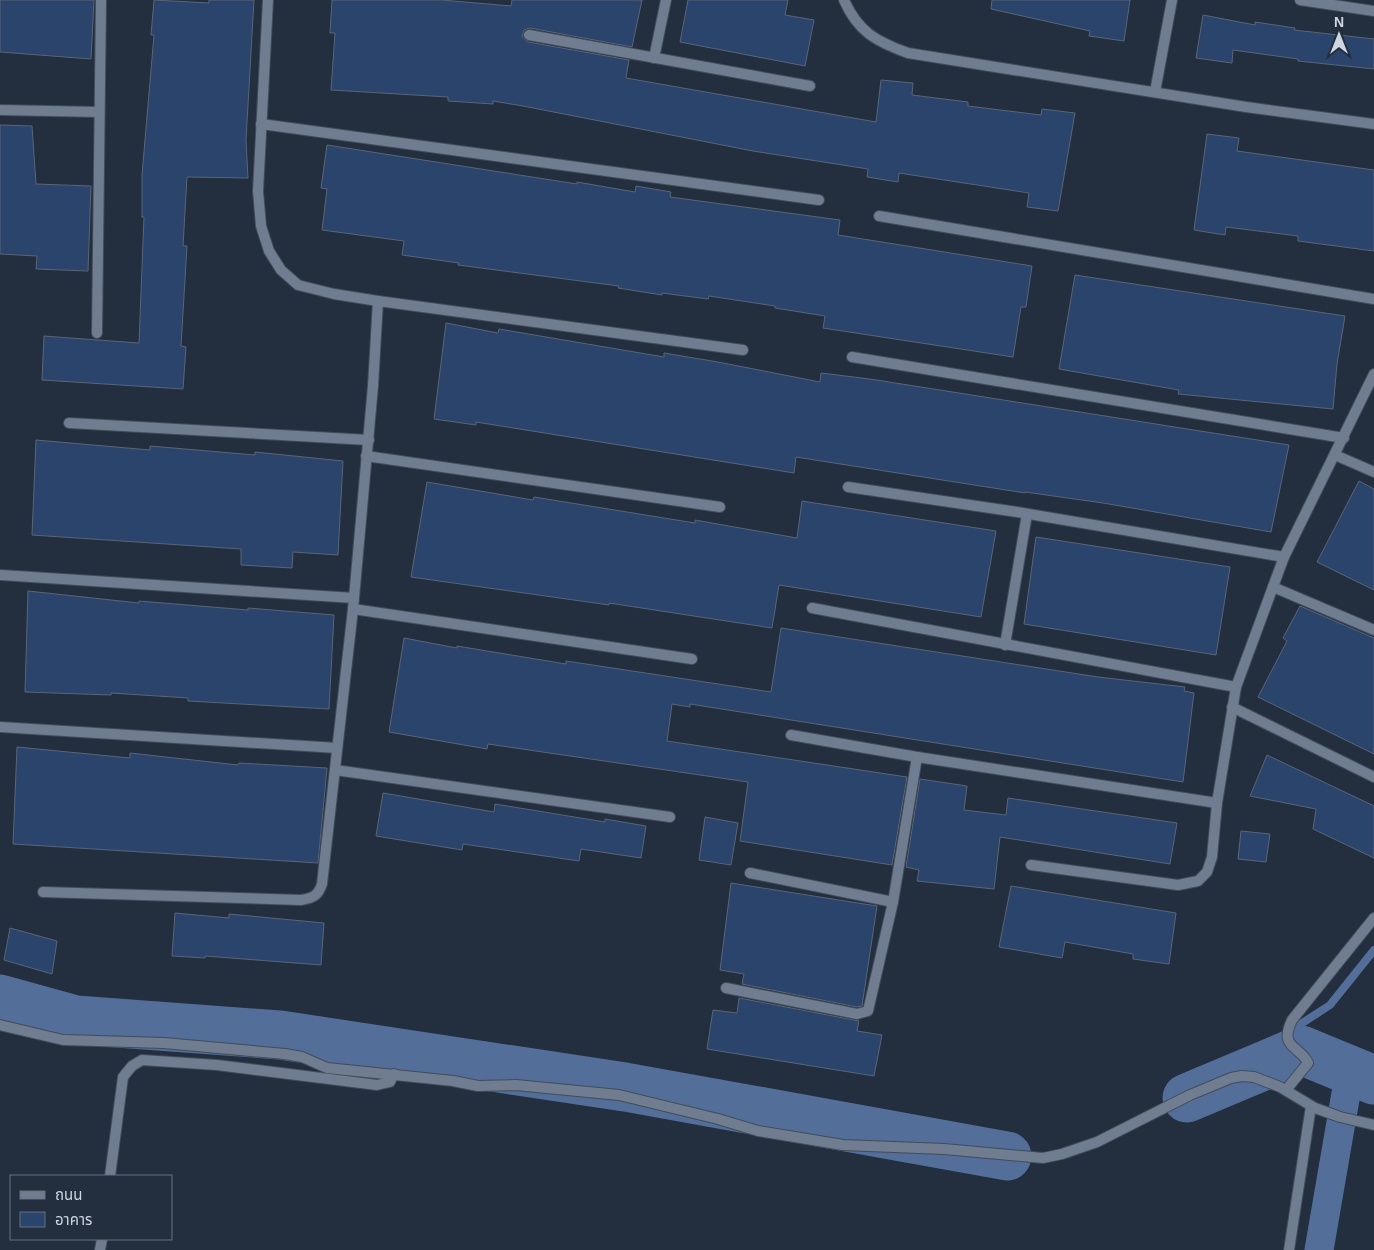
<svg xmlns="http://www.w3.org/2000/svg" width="1374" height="1250" font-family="Arial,'Noto Sans Thai',sans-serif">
<rect width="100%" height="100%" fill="#232e3f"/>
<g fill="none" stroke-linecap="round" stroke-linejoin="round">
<path stroke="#526e99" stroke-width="8" d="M1270,1063L1256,1053L1330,1005L1374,950"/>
<path stroke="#526e99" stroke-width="29" d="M1319,1250L1350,1070"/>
<g stroke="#526e99" stroke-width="49">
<path d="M0,999L76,1020L280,1035L625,1087L1007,1156"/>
<path d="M1187,1098L1301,1050L1374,1080"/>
</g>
</g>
<g fill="#2b446c" stroke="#596578">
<path d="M0,0H94L91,59L0,52Z"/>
<path d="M154,0L209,3V0H254L246,140L248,178L187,177L183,246H187L181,346L186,347L183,389L42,380L44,336L139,343L144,217H142V175L154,35H151Z"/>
<path d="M332,0H442L511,6L512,0H642L632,47L530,28L524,30L522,37L528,42L629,60L626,78L876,122L881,80L913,83L912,95L968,102V106L1041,115L1042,109L1075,113L1058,211L1027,207L1029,193L899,173L898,182L867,177L868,169L753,151L523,106L493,101V104L448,101V97L331,90L335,33H330Z"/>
<path d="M688,0H788L785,15L814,20L805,66L680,42Z"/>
<path d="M992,0H1130L1124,41L1089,36L1090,31L991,9Z"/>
<path d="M1203,15L1255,25V22L1295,28L1294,30L1374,39V69L1298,61V59L1233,50L1232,63L1196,58Z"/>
<path d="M0,125L32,126L36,184L91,186L88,271L36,269L37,256L0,254Z"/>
<path d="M1207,134L1239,138L1237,151L1374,170V251L1298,241V236L1226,227L1225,235L1194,230Z"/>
<path d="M327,145L577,184V182L635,192L636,186L671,192L670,197L840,220L838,235L1032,266L1026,307H1021L1013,357L823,328L825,316L775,308V306L709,296L708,299L662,293V295L618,288L619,286L458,265L459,263L402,255L404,241L322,230L327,189L321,188Z"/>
<path d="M1075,275L1345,316L1337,364L1333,409L1178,394L1179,390L1059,369Z"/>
<path d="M446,323L498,333L499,329L664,357V353L718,362L820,382L821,373L870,379L1289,445L1271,532L1103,503L1025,492V493L796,457L794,473L476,422V425L434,419Z"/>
<path d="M36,440L150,450V446L255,455V452L343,461L338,555L293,552L292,568L241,565V549L32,535Z"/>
<path d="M1359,481L1374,489V590L1317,562Z"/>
<path d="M427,482L533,500L534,497L695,523V520L797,538L802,501L996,531L981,617L779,585L772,628L609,603V605L411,577Z"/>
<path d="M1036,537L1230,567L1216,655L1024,624Z"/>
<path d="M28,591L139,603V601L248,610V608L334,615L329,709L188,701V698L111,693V695L25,692Z"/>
<path d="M1300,606L1374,638V754L1258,697L1287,641L1283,638Z"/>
<path d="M781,628L1098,677L1185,687L1184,691L1194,693L1183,782L690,704V707L672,704L667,741L907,777L892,865L740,841L748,782L488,744L487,749L389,732L404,638L457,648V646L566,664V661L771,692Z"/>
<path d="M17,747L130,758V753L238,765L239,763L327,768L318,863L13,844Z"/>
<path d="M1267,755L1374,806V858L1313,829L1316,809L1250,796Z"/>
<path d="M920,779L967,786L964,810L1006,815L1008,798L1177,823L1170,864L1000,837L994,889L917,881L919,870L906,867Z"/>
<path d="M383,793L494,812L495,804L605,822V819L646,826L641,858L581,849L579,861L463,844L462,850L376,836Z"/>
<path d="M705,817L738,823L731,865L699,860Z"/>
<path d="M1241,831L1270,834L1266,862L1238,859Z"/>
<path d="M731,883L877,906L862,1006L857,1007L742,984L744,974L720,970Z"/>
<path d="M1011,886L1176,913L1169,964L1133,959V954L1065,942L1062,958L999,947Z"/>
<path d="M175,913L229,918V914L324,923L321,965L205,956V958L172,956Z"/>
<path d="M10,928L57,941L52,974L4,960Z"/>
<path d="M739,998L859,1021L857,1031L882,1035L874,1076L707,1049L713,1010L737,1013Z"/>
</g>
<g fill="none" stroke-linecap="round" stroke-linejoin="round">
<g stroke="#424c5a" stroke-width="12">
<g id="street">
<path d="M844,0C858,32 877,42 908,53L1246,107L1374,124"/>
<path d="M1300,0L1374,11"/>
<path d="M529,35L810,86"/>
<path d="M654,58L666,0"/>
<path d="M1155,92L1172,0"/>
<path d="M0,110L99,112"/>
<path d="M261,124L819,200"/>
<path d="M879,216L1374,299"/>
<path d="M378,301L743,350"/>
<path d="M97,333L101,0"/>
<path d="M852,357L1344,438"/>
<path d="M69,423L369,440"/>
<path d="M1335,455L1374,472"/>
<path d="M366,456L720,507"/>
<path d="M848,487L1017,512L1284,557"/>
<path d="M1,575L354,598"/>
<path d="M1273,587L1374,630"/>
<path d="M812,608L1236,687"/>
<path d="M353,609L692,659"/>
<path d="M1005,645L1027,514"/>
<path d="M1232,707L1374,777"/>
<path d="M0,727L337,748"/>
<path d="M791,735L917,757L1217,803"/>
<path d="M335,770L670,817"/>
<path d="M1031,865L1178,885L1198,881L1207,872L1212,857L1217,803L1236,687L1284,557L1374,374"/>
<path d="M750,873L893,902"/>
<path d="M43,892L301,900C313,898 318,896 322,884L353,609L373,386L378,301L334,294L298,285L281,270L269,251L261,226L258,191L268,0"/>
<path d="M726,988L857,1014L868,1011L893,902L917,757"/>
<path d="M0,1025L63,1040L164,1043L285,1054L302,1057L327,1068L453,1081L478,1086L516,1085L619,1095L718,1119L758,1131L843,1145L944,1149L1043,1158L1062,1154L1097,1142L1190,1095L1231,1078L1242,1076L1254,1077L1280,1087L1315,1108L1340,1117L1374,1125"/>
<path d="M1286,1090L1308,1063C1301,1046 1278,1049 1292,1020L1374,918"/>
<path d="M110,1176L123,1077L132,1066L142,1060L217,1065L377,1085L390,1082L394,1074"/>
<path d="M100,1250L102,1239"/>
<path d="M1289,1250L1311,1106"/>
</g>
</g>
<use href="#street" stroke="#707d91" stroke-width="10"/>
</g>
<rect x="10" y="1175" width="162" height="65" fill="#232e3f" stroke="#677180"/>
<rect x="20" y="1191" width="25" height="8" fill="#707d91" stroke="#677180"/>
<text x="55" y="1200" font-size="15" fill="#ced6e1">ถนน</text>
<rect x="20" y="1212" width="25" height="15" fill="#2b446c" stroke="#677180"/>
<text x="55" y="1225" font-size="15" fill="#ced6e1">อาคาร</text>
<g transform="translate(1339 35)" stroke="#232e3f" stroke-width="4" paint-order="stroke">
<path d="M0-4L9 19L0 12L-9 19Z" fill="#ced6e1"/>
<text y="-8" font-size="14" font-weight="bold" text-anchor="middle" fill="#ced6e1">N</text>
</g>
</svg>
